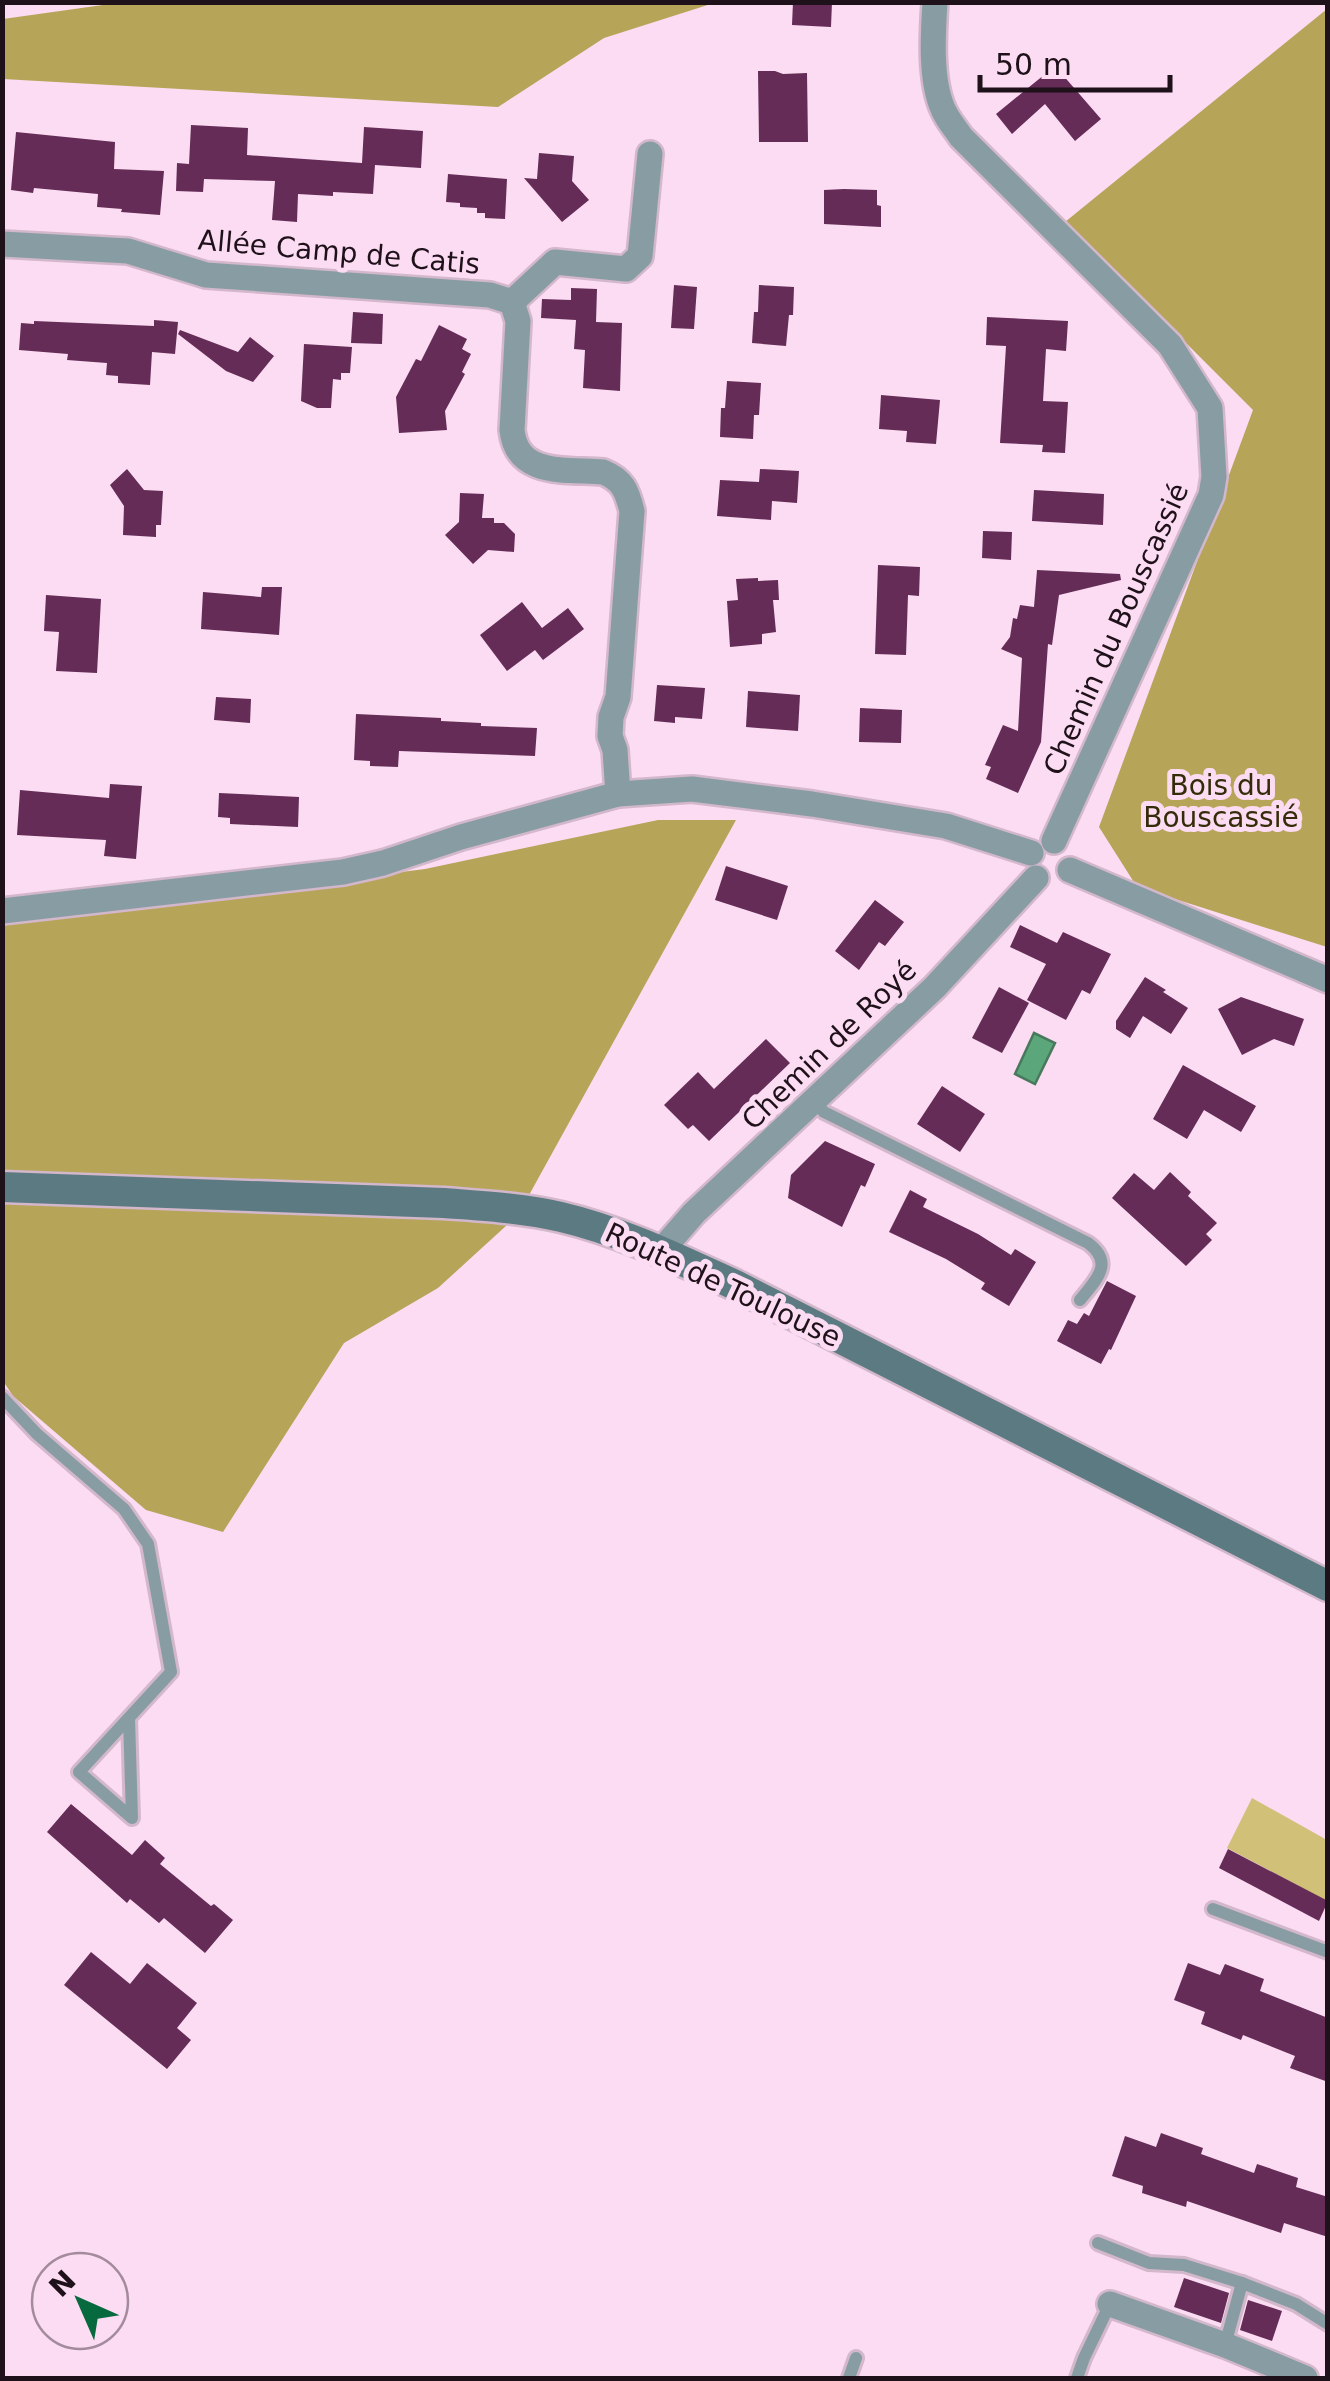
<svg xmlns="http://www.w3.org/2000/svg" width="1330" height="2381" font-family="'DejaVu Sans',sans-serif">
<rect width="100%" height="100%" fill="#fbdcf2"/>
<path fill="#d1c078" d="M1252,1798L1327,1840V1901L1227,1848Z"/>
<g fill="#b6a458">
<path d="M117,3V2L714,3L604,38L498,107L3,79V19Z"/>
<path d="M1327,9V947L1137,887L1099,827L1253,410L1065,222Z"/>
<path d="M658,820H736L518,1215L438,1288L344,1343L223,1532L146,1510L13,1396L3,1381L2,922L425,869Z"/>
</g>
<path fill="#5ba67a" stroke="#49795d" stroke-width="2.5" d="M1034,1033L1055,1043L1035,1084L1015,1074Z"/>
<g fill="#642c57">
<path d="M793,2H832L831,27L792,25Z"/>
<path d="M1055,66L1101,119L1075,141L1045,104L1012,134L996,114Z"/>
<path d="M758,71H775L783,74L807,73L808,142H759Z"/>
<path d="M191,125L248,128L247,155L362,163L364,127L423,131L421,168L375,165L373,194L333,192V196L298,194L297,222L272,220L275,181L204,179L203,192L176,191L177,163L189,164Z"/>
<path d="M16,132L115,142L114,169L164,171L160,215L121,212L122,209L97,207L98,194L34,188L33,193L11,190Z"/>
<path d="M539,153L574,156L572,181L589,200L562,222L524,178L537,179Z"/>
<path d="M448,174L507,179L505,219L485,218V213H477V208L460,207V203L446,202Z"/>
<path d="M844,189L877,190V205L881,206V227L824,224V190Z"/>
<path d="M674,285L697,287L694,329L671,328Z"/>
<path d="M759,285L794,287L793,315H789L786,346L752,343L754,312H758Z"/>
<path d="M571,288L597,289L596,322L622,323L620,391L583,388L585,350L574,349L576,320L541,318L542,299L571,300Z"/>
<path d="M353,312L383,314L382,344L351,343Z"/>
<path d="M987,317L1068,321L1066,351L1046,349L1043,401L1068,402L1065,453L1042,452L1043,445L1000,443L1006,346L986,345Z"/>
<path d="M154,320L178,322L175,354L152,352L150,385L118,383V376L106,375L107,363L67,360L68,354L19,350L21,323L34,324V321L154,326Z"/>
<path d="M439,325L467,339L462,349L471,354L462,372L465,374L445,411L447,430L399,433L396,397L416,359L421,361Z"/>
<path d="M180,330L238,352L250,337L274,356L253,382L226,371L178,334Z"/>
<path d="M304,344L352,347L350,373H341V380L333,379L331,408H317L301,401Z"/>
<path d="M727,381L761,383L759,415H754L753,439L720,437L721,408H725Z"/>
<path d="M881,395L940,400L936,444L906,442L907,431L879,429Z"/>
<path d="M127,469L144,490L163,491L161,525H156V537L123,535L124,506L110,485Z"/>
<path d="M760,469L799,471L797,503L772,501L771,520L717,516L720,480L759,482Z"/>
<path d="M1034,490L1104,494L1103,525L1032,521Z"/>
<path d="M460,493L484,494L482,518H494V523H504L515,534L514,552L488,550L473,564L445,535L459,522Z"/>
<path d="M983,531L1012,532L1011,560L982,558Z"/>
<path d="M878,565L920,567L919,596L908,595L906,655L875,654Z"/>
<path d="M1037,570L1120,574L1121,580L1059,595L1052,645L1048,644L1041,742L1018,793L986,779L991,767L985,765L1003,725L1018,731L1022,658L1001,649L1010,637L1013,618L1017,619L1020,605L1034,607Z"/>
<path d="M758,578V581L778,580L779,600H773L776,632L762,634V644L730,647L727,601L738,600L736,579Z"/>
<path d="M262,587H282L279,635L201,629L203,592L261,597Z"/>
<path d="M46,595L101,599L97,673L56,671L59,632L44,631Z"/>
<path d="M522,602L542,628L568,608L584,629L543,660L535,650L507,671L480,635Z"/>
<path d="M657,685L705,688L702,719L675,717V723L654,721Z"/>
<path d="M748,691L800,695L798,731L746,727Z"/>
<path d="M216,697L251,699L250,723L214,720Z"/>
<path d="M860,708L902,710L901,743L859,742Z"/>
<path d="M356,714L441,718V721L481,723V726L537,728L535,756L399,751L398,767L370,766V761L354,760Z"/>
<path d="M110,784L142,786L136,859L104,856L106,840L17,835L20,790L109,798Z"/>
<path d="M219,793L299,797L298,827L230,824V818L218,817Z"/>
<path d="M726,866L788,886L777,920L715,900Z"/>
<path d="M875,900L904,922L885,946L879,942L859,970L835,951Z"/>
<path d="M1020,925L1057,943L1063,932L1111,954L1090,994L1082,990L1066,1020L1027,1000L1046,964L1010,947Z"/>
<path d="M1145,977L1166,990L1163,992L1188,1008L1171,1034L1143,1016L1130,1038L1116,1029V1021Z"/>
<path d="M999,987L1029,1003L1002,1053L972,1038Z"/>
<path d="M1241,997L1304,1019L1294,1046L1274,1039L1242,1055L1218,1009Z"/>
<path d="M766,1039L790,1063L709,1141L693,1125L688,1129L664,1105L698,1072L714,1089Z"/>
<path d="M1183,1065L1256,1106L1241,1132L1204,1110L1187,1139L1153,1119Z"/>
<path d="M942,1086L985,1114L960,1152L917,1124Z"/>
<path d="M825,1141L875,1164L865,1187L861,1185L842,1227L788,1198L791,1175Z"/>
<path d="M1170,1172L1191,1192L1188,1196L1217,1223L1206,1234L1212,1240L1186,1266L1112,1198L1134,1173L1154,1190Z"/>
<path d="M910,1190L927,1199L923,1207L978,1234L1011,1255L1015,1249L1036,1262L1009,1306L981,1289L985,1283L946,1259L889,1232Z"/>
<path d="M1107,1281L1136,1296L1111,1350L1109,1349L1101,1364L1057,1341L1068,1320L1077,1324L1084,1313L1089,1316Z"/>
<path d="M71,1804L132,1855L145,1840L165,1858L160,1864L211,1906L214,1904L233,1920L205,1953L164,1918L159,1923L130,1899L127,1903L47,1832Z"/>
<path d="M1228,1849L1328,1901L1319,1921L1219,1868Z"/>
<path d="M91,1952L130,1984L147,1963L197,2003L177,2028L191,2040L167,2069L64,1985Z"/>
<path d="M1188,1963L1220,1975L1225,1964L1264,1979L1260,1991L1328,2018V2082L1290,2068L1295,2056L1243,2035L1241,2040L1201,2024L1205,2012L1174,2000Z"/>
<path d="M1161,2133L1203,2148L1201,2154L1254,2173L1257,2164L1298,2178L1296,2187L1328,2197V2237L1284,2223L1281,2233L1187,2201L1186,2207L1142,2193L1143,2186L1112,2176L1125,2136L1156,2147Z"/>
<path d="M1184,2278L1229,2293L1221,2323L1174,2307Z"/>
<path d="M1248,2300L1282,2311L1272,2341L1240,2330Z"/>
</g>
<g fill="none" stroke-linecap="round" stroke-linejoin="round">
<g stroke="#d3b7cb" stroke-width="18">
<g id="lane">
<path d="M814,1102L824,1112L1088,1243C1115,1263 1096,1280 1080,1300"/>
<path d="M2,1397L37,1434L124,1509L148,1544L171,1672L79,1772L132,1818L129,1718"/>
<path d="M1213,1909L1328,1952"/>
<path d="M1098,2243L1149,2263L1184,2265L1242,2283L1296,2304L1328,2324"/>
<path d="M1225,2345L1242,2283"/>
<path d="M849,2378L856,2358"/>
<path d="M1077,2378L1084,2358L1110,2304"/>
</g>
</g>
<g stroke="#d3b7cb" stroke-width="30">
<g id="street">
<path d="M935,2C933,33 930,80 943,109C947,119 955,128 961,137L1170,345L1210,408L1214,477L1211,495L1054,841"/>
<path d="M2,244L128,251L206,275L490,295L512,302L518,321L512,430C517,477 566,469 603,472C623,480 627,491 632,511L618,697L611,717L610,736L615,750L618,794"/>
<path d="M512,302L555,262L626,269L640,256L650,154"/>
<path d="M1070,870L1328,980"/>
<path d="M2,911L343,872L383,863L461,837L618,794L692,789L812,804L946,826L1031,853"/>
<path d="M661,1251L694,1213L935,987L1036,878"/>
<path d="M1110,2304L1225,2345L1305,2378"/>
</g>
</g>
<g stroke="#d3b7cb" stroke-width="35">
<path id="secondary" d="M2,1187L444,1203C483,1206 523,1208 561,1217C621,1231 678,1259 735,1285L1328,1586"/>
</g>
<use href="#lane" stroke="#889da3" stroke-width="12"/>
<use href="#street" stroke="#889da3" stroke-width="25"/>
<use href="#secondary" stroke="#5b7a82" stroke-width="30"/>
</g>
<g text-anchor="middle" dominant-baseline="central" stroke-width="10" stroke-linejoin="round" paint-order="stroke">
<g font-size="28" fill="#1e111a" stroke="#fbdcf2">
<text transform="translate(339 252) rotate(5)">Allée Camp de Catis</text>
<text transform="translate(1116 629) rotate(-66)">Chemin du Bouscassié</text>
<text transform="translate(829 1045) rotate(-44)">Chemin de Royé</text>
<text transform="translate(723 1285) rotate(25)">Route de Toulouse</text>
</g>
<g font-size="28" fill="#342c09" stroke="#fbdcf2">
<text x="1221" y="785">Bois du<tspan x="1221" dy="32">Bouscassié</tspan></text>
</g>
</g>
<rect width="1330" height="2381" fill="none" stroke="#1e111a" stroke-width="10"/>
<g transform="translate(80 2301) rotate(315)"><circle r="48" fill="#fbdcf2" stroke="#a38b9c" stroke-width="2.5"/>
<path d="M0-8L18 38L0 25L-18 38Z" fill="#07693e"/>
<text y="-15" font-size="28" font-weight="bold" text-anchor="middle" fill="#1e111a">N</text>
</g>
<path d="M980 75v15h190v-15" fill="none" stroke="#1e111a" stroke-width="5"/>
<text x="995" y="75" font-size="30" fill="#1e111a" stroke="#fbdcf2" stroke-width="8" paint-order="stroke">50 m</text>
</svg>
